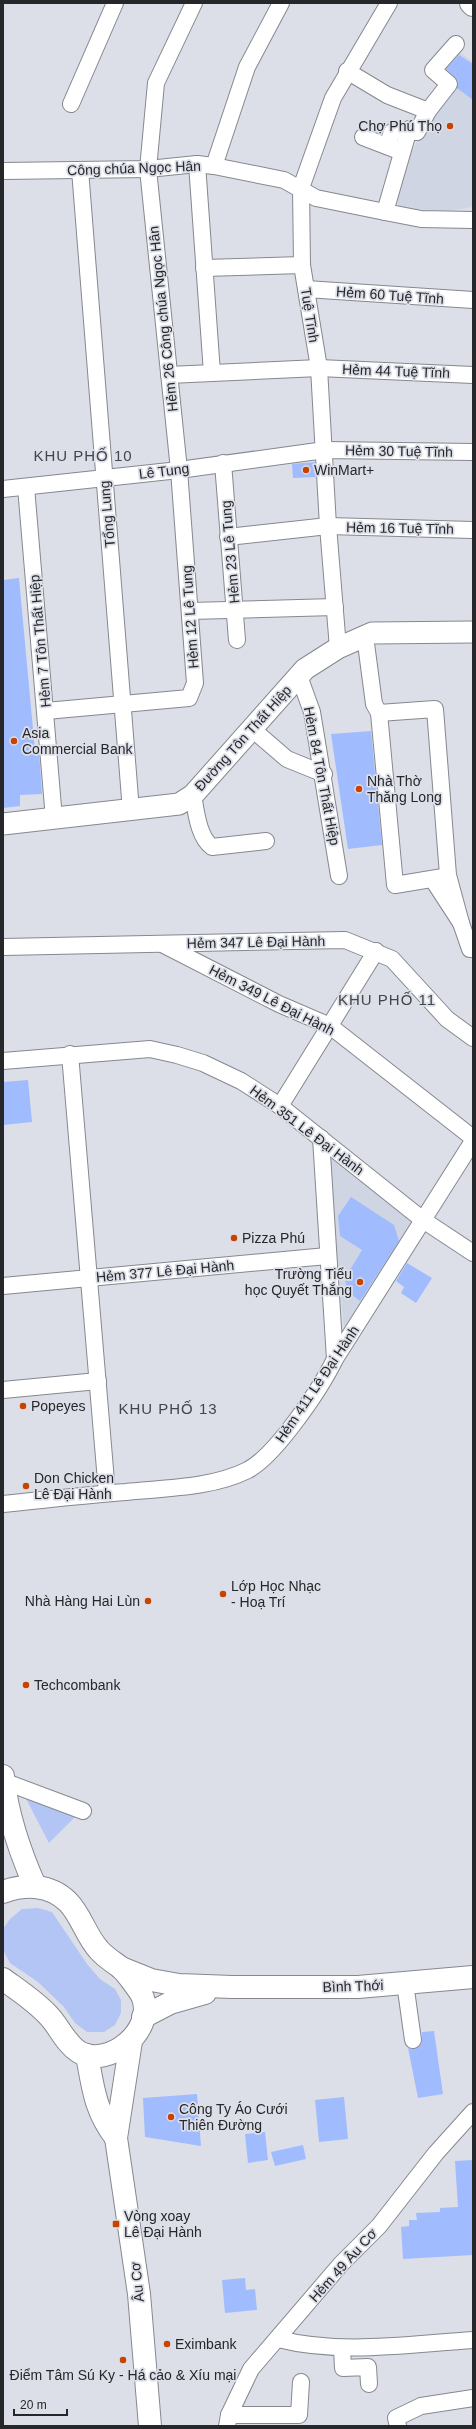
<svg xmlns="http://www.w3.org/2000/svg" width="476" height="2429" font-family="Arial,sans-serif">
<rect width="100%" height="100%" fill="#dcdfe7"/>
<g fill="#d0d5e4">
<path d="M448,44L473,62V207L448,211L398,208L397,189L402,167L451,85L430,70Z"/>
<path d="M328,1155L416,1225L345,1340Z"/>
</g>
<g fill="#b3c5f4">
<path d="M22,1791L71,1810L75,1817L49,1843Z"/>
<path d="M38,1908L52,1912L87,1964L100,1979L115,1989L121,2000V2013L115,2025L104,2032H87L75,2023L64,2007L38,1982L10,1963L3,1950V1929L10,1919L22,1909Z"/>
</g>
<g fill="#a1bbff">
<path d="M459,55L473,64V100L457,88L458,80L446,69Z"/>
<path d="M315,462L316,477L293,478L292,464Z"/>
<path d="M19,578L35,751H39L42,794L20,795V806L3,808V580Z"/>
<path d="M371,731L382,845L348,849L331,734Z"/>
<path d="M28,1080L32,1122L3,1125V1082Z"/>
<path d="M351,1197L394,1225L399,1241L360,1301L347,1291L345,1278L362,1250L340,1236L338,1216Z"/>
<path d="M407,1263L432,1278L416,1303L401,1293L404,1287L396,1281Z"/>
<path d="M434,2031L443,2094L418,2098L408,2048L414,2049L419,2047L422,2043V2032Z"/>
<path d="M197,2094L201,2146L145,2137L143,2098Z"/>
<path d="M344,2097L348,2139L319,2142L315,2100Z"/>
<path d="M265,2132L268,2160L248,2163L245,2134Z"/>
<path d="M303,2145L306,2159L275,2166L271,2152Z"/>
<path d="M473,2160V2255L403,2259L401,2227L409,2226V2220H417L416,2213L440,2212V2208L458,2207L455,2161Z"/>
<path d="M245,2278L246,2290L255,2289L257,2310L225,2313L222,2280Z"/>
</g>
<g fill="none" stroke-linecap="round" stroke-linejoin="round">
<g stroke="#85888f" stroke-width="18">
<g id="minor">
<path d="M347,71L387,95L428,111L417,132L409,129L385,212"/>
<path d="M71,104L115,3"/>
<path d="M428,111L449,84L433,70L456,44"/>
<path d="M363,137L402,152"/>
<path d="M387,146L392,132"/>
<path d="M197,164L212,373"/>
<path d="M214,166L247,67L281,3"/>
<path d="M80,170L131,811"/>
<path d="M3,171L148,169L197,164L214,166L284,180L316,198L385,212L421,219L473,220"/>
<path d="M204,268L302,265"/>
<path d="M306,289L473,300"/>
<path d="M169,375L319,368L473,375"/>
<path d="M223,463L237,640"/>
<path d="M26,487L54,819"/>
<path d="M3,489L179,470L325,450L473,452"/>
<path d="M228,537L328,526L473,530"/>
<path d="M190,611L335,607"/>
<path d="M365,636L374,704L379,713L395,885L443,877"/>
<path d="M338,648L328,526L319,368L302,265L301,188L333,98L389,3"/>
<path d="M299,676L312,712L339,876"/>
<path d="M46,711L189,698L195,683L179,470L148,169L156,83L194,3"/>
<path d="M379,713L435,709L448,875L461,923L433,880"/>
<path d="M251,728L287,759L324,774"/>
<path d="M193,795C196,810 198,837 212,847L266,841"/>
<path d="M461,923L470,949H473"/>
<path d="M162,944L279,1004L330,1026L473,1138"/>
<path d="M3,947L345,940L392,959L447,1019L473,1038"/>
<path d="M70,1054L107,1493"/>
<path d="M3,1061L150,1049L177,1055L203,1063L241,1081L280,1106L423,1220L473,1253"/>
<path d="M280,1106L376,951"/>
<path d="M321,1138L335,1359"/>
<path d="M3,1286L327,1256"/>
<path d="M3,1390L98,1381"/>
<path d="M3,1504C44,1500 85,1495 126,1492C166,1488 212,1488 248,1470C276,1455 321,1388 335,1359L473,1141"/>
<path d="M3,1781L83,1811"/>
<path d="M405,1983L413,2040"/>
<path d="M278,2339C341,2355 409,2344 473,2340"/>
<path d="M342,2348L343,2368L368,2367L369,2384"/>
<path d="M229,2415H299L301,2382"/>
<path d="M227,2426L229,2415L251,2369L341,2264L379,2226L436,2153L473,2112"/>
<path d="M398,2426L396,2418L421,2406L473,2398"/>
</g>
</g>
<g stroke="#85888f" stroke-width="23">
<path id="tertiary" d="M3,824L179,804L193,795L305,669L338,648L372,633L473,632"/>
</g>
<g stroke="#85888f" stroke-width="24">
<g id="secondary">
<path d="M471,3L473,5"/>
<path d="M3,1776C7,1814 20,1852 35,1886"/>
<path d="M3,1892C25,1884 50,1884 68,1902C81,1915 86,1936 99,1950C105,1957 112,1961 120,1967C125,1971 141,1992 143,1998C155,2031 108,2069 79,2052C65,2043 59,2026 48,2015C35,2001 18,1990 3,1979"/>
<path d="M121,1968L151,1980L179,1985L232,1987H358L473,1977"/>
<path d="M143,2017L170,2003L205,1993"/>
<path d="M131,2041L116,2138L139,2294L150,2426"/>
<path d="M87,2055C93,2088 95,2111 116,2138"/>
</g>
</g>
<use href="#minor" stroke="#fff" stroke-width="16"/>
<use href="#tertiary" stroke="#fff" stroke-width="21"/>
<use href="#secondary" stroke="#fff" stroke-width="22"/>
</g>
<g fill="#c84200" stroke="#dcdfe7" stroke-width="1.5">
<circle cx="450" cy="126" r="4"/>
<circle cx="306" cy="470" r="4"/>
<circle cx="14" cy="741" r="4"/>
<circle cx="359" cy="789" r="4"/>
<circle cx="234" cy="1238" r="4"/>
<circle cx="360" cy="1282" r="4"/>
<circle cx="23" cy="1406" r="4"/>
<circle cx="26" cy="1486" r="4"/>
<circle cx="223" cy="1594" r="4"/>
<circle cx="148" cy="1601" r="4"/>
<circle cx="26" cy="1685" r="4"/>
<circle cx="171" cy="2117" r="4"/>
<rect x="112" y="2220" width="8" height="8" rx="2"/>
<circle cx="167" cy="2344" r="4"/>
<circle cx="123" cy="2360" r="4"/>
</g>
<g text-anchor="middle" dominant-baseline="central" stroke-width="3.5" stroke-linejoin="round" paint-order="stroke">
<g font-size="14" fill="#26272a" stroke="#dcdfe7" text-anchor="start">
<text x="442" y="126" text-anchor="end">Chợ Phú Thọ</text>
<text x="314" y="470">WinMart+</text>
<text x="22" y="733">Asia<tspan x="22" dy="16">Commercial Bank</tspan></text>
<text x="367" y="781">Nhà Thờ<tspan x="367" dy="16">Thăng Long</tspan></text>
<text x="242" y="1238">Pizza Phú</text>
<text x="352" y="1274" text-anchor="end">Trường Tiểu<tspan x="352" dy="16">học Quyết Thắng</tspan></text>
<text x="31" y="1406">Popeyes</text>
<text x="34" y="1478">Don Chicken<tspan x="34" dy="16">Lê Đại Hành</tspan></text>
<text x="231" y="1586">Lớp Học Nhạc<tspan x="231" dy="16">- Hoạ Trí</tspan></text>
<text x="140" y="1601" text-anchor="end">Nhà Hàng Hai Lùn</text>
<text x="34" y="1685">Techcombank</text>
<text x="179" y="2109">Công Ty Áo Cưới<tspan x="179" dy="16">Thiên Đường</tspan></text>
<text x="124" y="2216">Vòng xoay<tspan x="124" dy="16">Lê Đại Hành</tspan></text>
<text x="175" y="2344">Eximbank</text>
<text x="123" y="2375" text-anchor="middle">Điểm Tâm Sú Ky - Há cảo &amp; Xíu mại</text>
</g>
<g font-size="14" fill="#26272a" stroke="#dcdfe7">
<text transform="translate(134 168) rotate(-2)">Công chúa Ngọc Hân</text>
<text transform="translate(390 295) rotate(4)">Hẻm 60 Tuệ Tĩnh</text>
<text transform="translate(310 315) rotate(81)">Tuệ Tĩnh</text>
<text transform="translate(163 319) rotate(-96)">Hẻm 26 Công chúa Ngọc Hân</text>
<text transform="translate(396 371) rotate(2)">Hẻm 44 Tuệ Tĩnh</text>
<text transform="translate(399 451) rotate(1)">Hẻm 30 Tuệ Tĩnh</text>
<text transform="translate(164 471) rotate(-7)">Lê Tung</text>
<text transform="translate(107 514) rotate(-95)">Tổng Lung</text>
<text transform="translate(400 528) rotate(1)">Hẻm 16 Tuệ Tĩnh</text>
<text transform="translate(230 552) rotate(-95)">Hẻm 23 Lê Tung</text>
<text transform="translate(190 617) rotate(-94)">Hẻm 12 Lê Tung</text>
<text transform="translate(40 641) rotate(-95)">Hẻm 7 Tôn Thất Hiệp</text>
<text transform="translate(243 738) rotate(-48)">Đường Tôn Thất Hiệp</text>
<text transform="translate(322 776) rotate(79)">Hẻm 84 Tôn Thất Hiệp</text>
<text transform="translate(256 942) rotate(-1)">Hẻm 347 Lê Đại Hành</text>
<text transform="translate(272 1000) rotate(27)">Hẻm 349 Lê Đại Hành</text>
<text transform="translate(307 1130) rotate(37)">Hẻm 351 Lê Đại Hành</text>
<text transform="translate(165 1271) rotate(-5)">Hẻm 377 Lê Đại Hành</text>
<text transform="translate(317 1384) rotate(-56)">Hẻm 411 Lê Đại Hành</text>
<text transform="translate(353 1986) rotate(-2)">Bình Thới</text>
<text transform="translate(343 2265) rotate(-48)">Hẻm 49 Âu Cơ</text>
<text transform="translate(137 2282) rotate(-96)">Âu Cơ</text>
</g>
<g font-size="15" letter-spacing="1" fill="#42454b" stroke="#dcdfe7">
<text x="83" y="455">KHU PHỐ 10</text>
<text x="387" y="999">KHU PHỐ 11</text>
<text x="168" y="1408">KHU PHỐ 13</text>
</g>
</g>
<rect width="476" height="2429" fill="none" stroke="#26272a" stroke-width="8"/>
<path d="M14 2409v6h53v-6" fill="none" stroke="#26272a" stroke-width="2"/>
<text x="20" y="2409" font-size="12" fill="#26272a" stroke="#dcdfe7" stroke-width="3" paint-order="stroke">20 m</text>
</svg>
